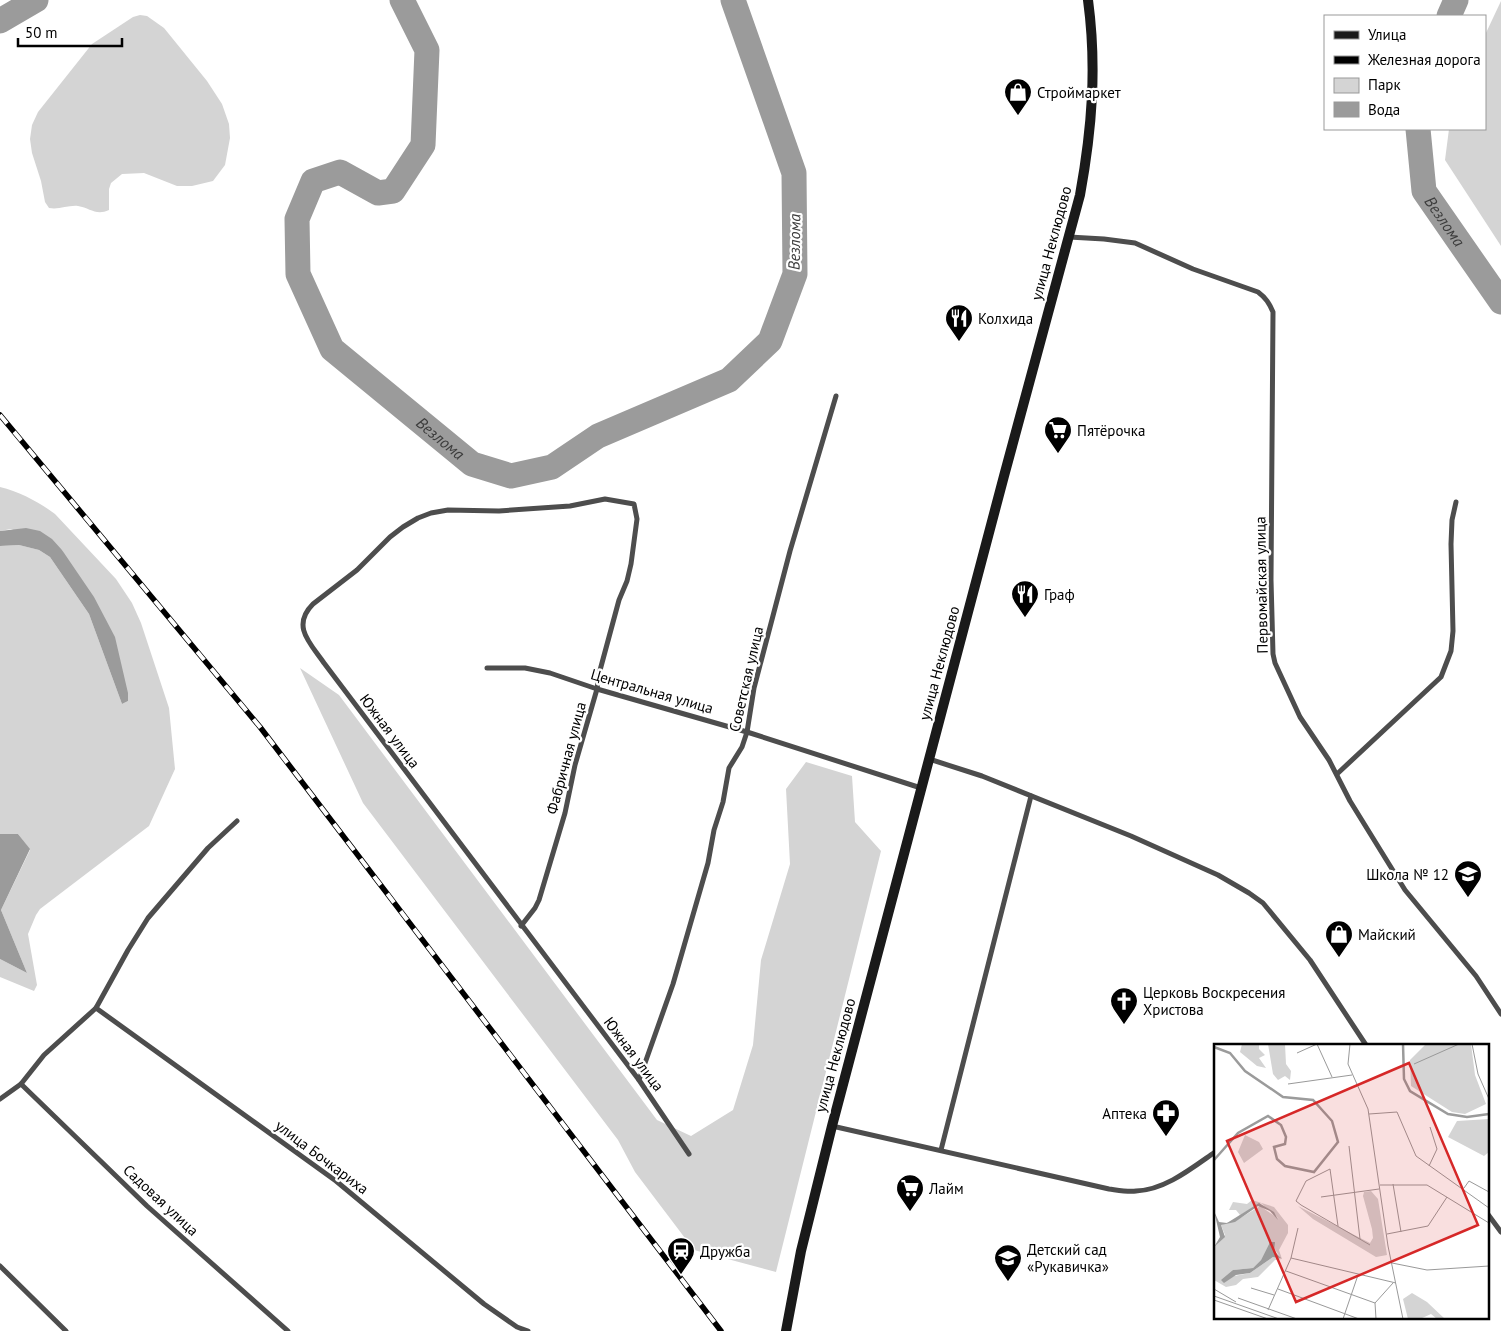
<svg xmlns="http://www.w3.org/2000/svg" width="1501" height="1331" font-family="'PT Sans',sans-serif">
<rect width="100%" height="100%" fill="#fff"/>
<g fill="#d4d4d4">
<path d="M1501,1V246L1445,160L1449,129H1485V35Z"/>
<path d="M140,15L147,16L164,28L207,81L222,104L229,124L230,138L225,165L213,181L192,186H177L144,173L122,174L111,183L109,189V210C96,216 90,208 78,206C68,205 59,210 49,208L45,202L41,181L32,153L30,139L32,125L38,112L92,44L133,17Z"/>
<path d="M0,487C20,492 39,502 55,514L116,579L132,603L141,623L169,708L175,769L149,826L40,909L36,915L28,934L37,985L34,991L0,977V959L27,973L1,910L30,850L18,834H0V546L19,545L39,550L50,557L89,614L122,704L128,701L62,550L11,529L0,531Z"/>
<path d="M300,668L339,695L657,1120L691,1136L733,1110L753,1045L761,960L790,864L786,789L806,762L852,776L855,822L881,851L776,1272L694,1250L635,1172L618,1140L363,803Z"/>
</g>
<g fill="#9b9b9b">
<path d="M26,528L40,531L52,539L62,550L94,597L115,637L128,693V701L122,704L89,614L50,557L39,550L19,545L0,546V531Z"/>
<path d="M0,834H18L30,849L1,910L27,973L0,959Z"/>
</g>
<g fill="none" stroke-linecap="round" stroke-linejoin="round">
<g stroke="#9b9b9b" stroke-width="25">
<path id="s1" d="M402,0L427,50L423,145L393,191L378,193L340,172L313,181L297,219L298,274L332,349L472,464L511,476L552,467L598,436L729,380L770,341L795,274L794,173L733,0"/>
<path d="M1449,16L1456,0"/>
<path d="M0,21L36,0"/>
<path id="s2" d="M1418,129L1424,191L1501,302"/>
</g>
<g stroke="#4d4d4d" stroke-width="5">
<path d="M1069,237L1104,239L1135,243L1193,269L1258,292C1266,298 1269,303 1273,312L1271,580L1273,654L1275,663L1300,717L1329,760L1350,801L1405,890L1476,976L1501,1014"/>
<path d="M487,668H525L550,673L597,689L747,732L921,788"/>
<path d="M929,759L982,776L1131,836L1218,875L1249,893L1263,903L1310,960L1366,1045"/>
<path d="M1337,774L1441,677L1451,651L1453,631L1451,544L1452,520L1456,502"/>
<path d="M521,926L535,908L539,900L565,813L575,765L597,689L599,674L619,600L627,581L631,564L637,519L634,504L605,499L570,506L499,511L448,510L431,513L418,518L403,527L390,537L357,570L313,604C291,626 310,643 324,663L639,1080L689,1154"/>
<path d="M96,1008L336,1181L484,1304L517,1327L528,1331"/>
<path d="M639,1080L673,984L708,863L714,830L723,802L729,768L742,747L747,732L754,688L790,551L836,396"/>
<path d="M21,1084L147,1206L288,1331"/>
<path d="M0,1099L21,1084L44,1055L96,1008L128,950L148,918L208,848L237,821"/>
<path d="M832,1126L1109,1189C1117,1190 1127,1192 1136,1191C1165,1190 1192,1168 1215,1152"/>
<path d="M941,1150L1031,796"/>
<path d="M1487,1213L1501,1232"/>
<path d="M0,1266L66,1331"/>
</g>
<path stroke="#1a1a1a" stroke-width="10" d="M786,1331L801,1251L832,1126L1004,476L1080,195C1092,129 1097,67 1088,0"/>
<g stroke="#000" stroke-width="5.5">
<path id="rail" d="M0,415L260,727L721,1331"/>
</g>
<use href="#rail" stroke="#fff" stroke-width="4" stroke-dasharray="11" stroke-linecap="butt"/>
</g>
<defs>
<g id="shop-pin" transform="scale(1.4375)"><path d="M0 17L-7.5 6A9.5 9.5 0 1 1 7.5 6Z" fill="#000" stroke="#fff"/><path d="M-5-2.5h2.3a2.7 3.5 0 0 1 5.4 0H5L5.5 6h-11ZM-1.5-2.5h3a1.5 2.3 0 0 0-3 0Z" fill="#fff"/></g>
<g id="restaurant-pin" transform="scale(1.4375)"><path d="M0 17L-7.5 6A9.5 9.5 0 1 1 7.5 6Z" fill="#000" stroke="#fff"/><path d="M-5-6h1v4h1v-4h1v4h1v-4h1v5L-1.5 .5V6h-2V.5L-5-1ZM5-6V6H3V1.5H1.5Q1.5-4 5-6Z" fill="#fff"/></g>
<g id="supermarket-pin" transform="scale(1.4375)"><path d="M0 17L-7.5 6A9.5 9.5 0 1 1 7.5 6Z" fill="#000" stroke="#fff"/><path d="M-6-5.5h2.5l.6 2H6L4.5 2H-2.5L-4.4-4H-6ZM-1.5 3.2a1.3 1.3 0 1 0 .1 0ZM3 3.2a1.3 1.3 0 1 0 .1 0Z" fill="#fff"/></g>
<g id="school-pin" transform="scale(1.4375)"><path d="M0 17L-7.5 6A9.5 9.5 0 1 1 7.5 6Z" fill="#000" stroke="#fff"/><path d="M0-5L7-2L0 1L-7-2ZM-4 1L0 2.5L4 1V4Q0 6-4 4Z" fill="#fff"/></g>
<g id="church-pin" transform="scale(1.4375)"><path d="M0 17L-7.5 6A9.5 9.5 0 1 1 7.5 6Z" fill="#000" stroke="#fff"/><path d="M-1.2-6h2.4v3.5h3.3v2.4h-3.3V6h-2.4V-.1h-3.3v-2.4h3.3Z" fill="#fff"/></g>
<g id="pharmacy-pin" transform="scale(1.4375)"><path d="M0 17L-7.5 6A9.5 9.5 0 1 1 7.5 6Z" fill="#000" stroke="#fff"/><path d="M-2-6h4v4h4v4h-4v4h-4v-4h-4v-4h4Z" fill="#fff"/></g>
<g id="station-pin" transform="scale(1.4375)"><path d="M0 17L-7.5 6A9.5 9.5 0 1 1 7.5 6Z" fill="#000" stroke="#fff"/><path d="M-3-6H3Q5-6 5-4V2Q5 4 3 4L4.5 6H3L1.5 4h-3L-3 6H-4.5L-3 4Q-5 4-5 2V-4Q-5-6-3-6ZM-3.5-4v3h7v-3ZM-3.5 1v1.5H-2V1ZM2 1v1.5H3.5V1Z" fill="#fff"/></g>
</defs>
<g fill-rule="evenodd">
<use href="#shop-pin" x="1018" y="92"/>
<use href="#restaurant-pin" x="959" y="318"/>
<use href="#supermarket-pin" x="1058" y="430"/>
<use href="#restaurant-pin" x="1025" y="594"/>
<use href="#school-pin" x="1468" y="874"/>
<use href="#shop-pin" x="1339" y="934"/>
<use href="#church-pin" x="1124" y="1001"/>
<use href="#pharmacy-pin" x="1166" y="1113"/>
<use href="#supermarket-pin" x="910" y="1188"/>
<use href="#station-pin" x="681" y="1251"/>
<use href="#school-pin" x="1008" y="1258"/>
</g>
<g text-anchor="middle" dominant-baseline="central" stroke-width="4.5" stroke-linejoin="round" paint-order="stroke">
<g font-size="15" fill="#000" stroke="#fff" text-anchor="start">
<text x="1037" y="92">Строймаркет</text>
<text x="978" y="318">Колхида</text>
<text x="1077" y="430">Пятёрочка</text>
<text x="1044" y="594">Граф</text>
<text x="1449" y="874" text-anchor="end">Школа № 12</text>
<text x="1358" y="934">Майский</text>
<text x="1143" y="992">Церковь Воскресения<tspan x="1143" dy="17">Христова</tspan></text>
<text x="1147" y="1113" text-anchor="end">Аптека</text>
<text x="929" y="1188">Лайм</text>
<text x="1027" y="1249">Детский сад<tspan x="1027" dy="17">«Рукавичка»</tspan></text>
<text x="700" y="1251">Дружба</text>
</g>
<g font-size="15" fill="#000" stroke="#fff">
<text transform="translate(1051 243) rotate(-75)">улица Неклюдово</text>
<text transform="translate(1261 585) rotate(-91)">Первомайская улица</text>
<text transform="translate(939 663) rotate(-75)">улица Неклюдово</text>
<text transform="translate(746 679) rotate(-77)">Советская улица</text>
<text transform="translate(652 691) rotate(16)">Центральная улица</text>
<text transform="translate(390 731) rotate(53)">Южная улица</text>
<text transform="translate(566 758) rotate(-75)">Фабричная улица</text>
<text transform="translate(634 1054) rotate(53)">Южная улица</text>
<text transform="translate(835 1055) rotate(-75)">улица Неклюдово</text>
<text transform="translate(322 1157) rotate(37)">улица Бочкариха</text>
<text transform="translate(161 1200) rotate(43)">Садовая улица</text>
</g>
<g font-size="16" font-style="italic" fill="#3c3c3c" stroke="#fff">
<text stroke="none"><textPath href="#s2" startOffset="99">Везлома</textPath></text>
<text transform="translate(794 242) rotate(-89)">Везлома</text>
<text stroke="none"><textPath href="#s1" startOffset="612">Везлома</textPath></text>
</g>
</g>
<g transform="translate(1214 1044)">
<rect width="275" height="275" fill="#fff"/>
<path d="M28,0H45V5L51,11L45,14L52,24L43,22L26,8ZM54,0H71L72,20L77,27L76,36L71,32L64,36L59,30ZM212,0H257L261,31L272,60L251,70L238,68L197,42L196,16ZM275,75V108L270,112L234,93L243,77ZM31,91L45,98L49,105L30,119L24,108ZM157,147L164,155L173,211L162,213L99,175L84,162L156,199L159,194L158,185L149,152L150,148ZM38,156L60,163L74,181V189L65,206L68,215L61,216L44,233L29,235L22,241L12,243L0,236V203L11,191L7,181L28,173L46,162L65,175L47,159L26,171L22,166H15L19,158L33,160ZM56,198L66,213H59L36,229L15,233L19,226L39,224L47,216ZM198,249L213,258L231,275H223L217,270L206,275H194L189,255Z" fill="#d4d4d4" fill-rule="evenodd"/>
<path d="M45,159L60,168L64,176L56,167L44,162L21,178L7,181L11,193L0,203L6,193L0,167L5,178L13,179ZM56,198H61L60,207L67,214L59,213L36,229L22,231L10,239L7,236L19,226L39,224L47,216Z" fill="#9b9b9b"/>
<path fill="none" stroke="#9b9b9b" stroke-width="2.5" d="M189,0L190,35L196,47L234,70L253,73L275,70M0,3L16,9L31,27L69,53L99,56L118,77L124,98L100,128L71,122L63,115L60,103L71,100L72,93L67,81L54,72L24,89L0,116"/>
<path fill="none" stroke="#999" stroke-width="1" d="M103,0L118,33M136,0L134,20L154,65L174,202L189,275M258,0L264,30L275,55M83,9L103,0M200,20L245,0M74,40L138,31M155,70L183,68L202,112L275,164M135,102L146,195M215,122L223,105L216,83M179,140L187,188M166,141H213L275,179M250,144L255,137L275,148M107,153L165,145M124,182L116,125L92,137L82,157L87,161L156,201M173,190L214,182L233,153M77,214L182,239M178,219L213,226L275,222M72,227L161,259M37,244L60,251M0,245L22,258M64,245L145,275M0,252L65,275M24,254L83,275M0,256L54,275M54,266L77,214L84,184M129,275L144,231M162,275L161,259L179,239"/>
<path fill="#d62828" fill-opacity="0.15" stroke="#d62828" stroke-width="2.5" d="M195,19L264,181L82,258L13,97Z"/>
<rect width="275" height="275" fill="none" stroke="#000" stroke-width="2.5"/>
</g>
<rect x="1324" y="15" width="162" height="115" fill="#ffffff" stroke="#999999"/>
<rect x="1334" y="31" width="25" height="8" fill="#1a1a1a" stroke="#999999"/>
<text x="1368" y="40" font-size="15" fill="#000000">Улица</text>
<rect x="1334" y="56" width="25" height="8" fill="#000000" stroke="#999999"/>
<text x="1368" y="65" font-size="15" fill="#000000">Железная дорога</text>
<rect x="1334" y="78" width="25" height="15" fill="#d4d4d4" stroke="#999999"/>
<text x="1368" y="90" font-size="15" fill="#000000">Парк</text>
<rect x="1334" y="102" width="25" height="15" fill="#9b9b9b" stroke="#999999"/>
<text x="1368" y="115" font-size="15" fill="#000000">Вода</text>
<path d="M18 38v8h104v-8" fill="none" stroke="#000000" stroke-width="2.5"/>
<text x="25" y="38" font-size="15" fill="#000000" stroke="#ffffff" stroke-width="4" paint-order="stroke">50 m</text>
</svg>
